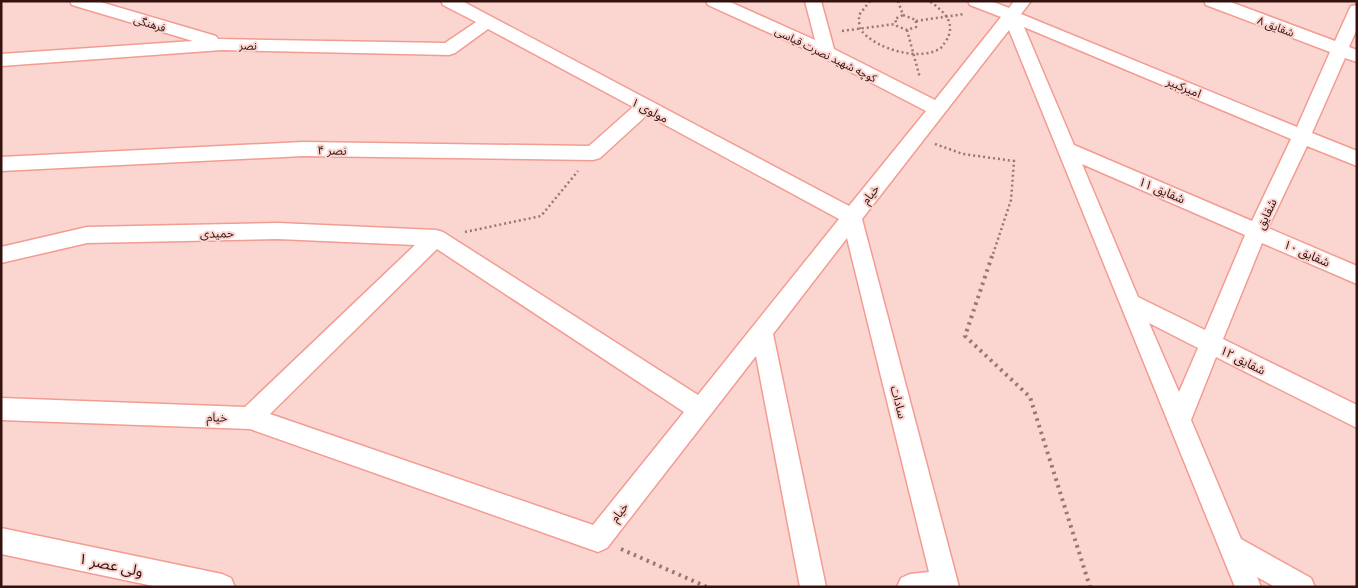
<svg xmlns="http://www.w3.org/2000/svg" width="1358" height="588" font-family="'Golos Text','Noto Sans Arabic',sans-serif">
<rect width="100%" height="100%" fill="#fbd5d0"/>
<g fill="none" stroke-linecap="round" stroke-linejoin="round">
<g stroke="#f39c91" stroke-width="3">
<g id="minor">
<path d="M70,1H97L216,36L218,39L445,43L476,22L443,5L441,1H462L849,206L926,111L820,56L708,5L706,1H728L815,40L805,1H821L834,49L935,100L1001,17L970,5L968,1H991L1009,8L1014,1H1031L1021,14L1297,127L1330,52L1206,5L1204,1H1228L1335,41L1349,10L1351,6L1357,5V29L1349,47L1357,50V62L1345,58L1312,133L1357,151V166L1307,146L1268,228L1357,266V284L1262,243L1223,339L1357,405V428L1216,357L1191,420L1241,539L1311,578L1315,587H1275L1257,577L1261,587H1235L1009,30L862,219L959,587H897L901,578L910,574L929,572L847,238L773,334L826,587H800L756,356L607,548L598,552L250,429L1,420V398L245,407L415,245L278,239L87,243L1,263V247L87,227L278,223L436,230L443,232L698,395L839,219L647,115L600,158L593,160L303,156L1,171V157L303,142L589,146L633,107L488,29L455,53L449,55L222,50L1,66V54L193,41L72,5ZM1024,27L1291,139L1252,221L1074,145ZM1082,164L1245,235L1205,330L1138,297ZM437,249L684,412L593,525L270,414ZM1149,323L1198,348L1179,392Z"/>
<path d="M1,528L222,574L231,578L235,587H158L1,554Z"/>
</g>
</g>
<g stroke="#9a7672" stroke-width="2.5" stroke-dasharray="2 3" stroke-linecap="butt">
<path d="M870,1L859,15C859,20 859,26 861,30C875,49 922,63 942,47C944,45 944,43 946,41C957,23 944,11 929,1"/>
<path d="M898,1L903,15"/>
<path d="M903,15L916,20V27L907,30L897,26L895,19Z"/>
<path d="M916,21L964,14"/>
<path d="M907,30L920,78"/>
<path d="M842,31L895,24"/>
<path d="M935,144L963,154L1014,161L1011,200L992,257"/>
<path d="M465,232L541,216L578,171"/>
</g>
<g stroke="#9a7672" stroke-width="4" stroke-dasharray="2.5 4.5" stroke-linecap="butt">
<path d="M992,256L965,336L1030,397L1090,587"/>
<path d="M621,549L707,587"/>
</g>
<use href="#minor" fill="#fff" fill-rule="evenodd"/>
</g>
<g text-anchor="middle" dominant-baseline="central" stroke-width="4" stroke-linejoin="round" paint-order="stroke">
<g font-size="11" fill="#33120f" stroke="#fbd5d0">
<text transform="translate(150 23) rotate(17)">فرهنگی</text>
<text transform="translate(1276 26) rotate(21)">شقایق ۸</text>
<text transform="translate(248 45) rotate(1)">نصر</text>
<text transform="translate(826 54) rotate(26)">کوچه شهید نصرت قیاسی</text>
</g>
<g font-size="12" fill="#33120f" stroke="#fbd5d0">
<text transform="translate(1184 87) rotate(22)">امیرکبیر</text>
<text transform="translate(650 110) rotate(28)">مولوی ۱</text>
<text transform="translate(332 150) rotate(1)">نصر ۴</text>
<text transform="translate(1162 190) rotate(23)">شقایق ۱۱</text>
<text transform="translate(870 194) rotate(-52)">خیام</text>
<text transform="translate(1266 214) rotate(-65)">شقایق</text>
<text transform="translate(217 233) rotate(-1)">حمیدی</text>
<text transform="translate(1307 253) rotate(24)">شقایق ۱۰</text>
<text transform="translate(1243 360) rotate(27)">شقایق ۱۲</text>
<text transform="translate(899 402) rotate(76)">سادات</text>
<text transform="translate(217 417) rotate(2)">خیام</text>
<text transform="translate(619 512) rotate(-52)">خیام</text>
</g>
<g font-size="15" fill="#33120f" stroke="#fbd5d0">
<text transform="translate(111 564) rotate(12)">ولی عصر ۱</text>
</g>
</g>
<rect width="1358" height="588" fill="none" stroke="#33120f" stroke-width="5"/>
</svg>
